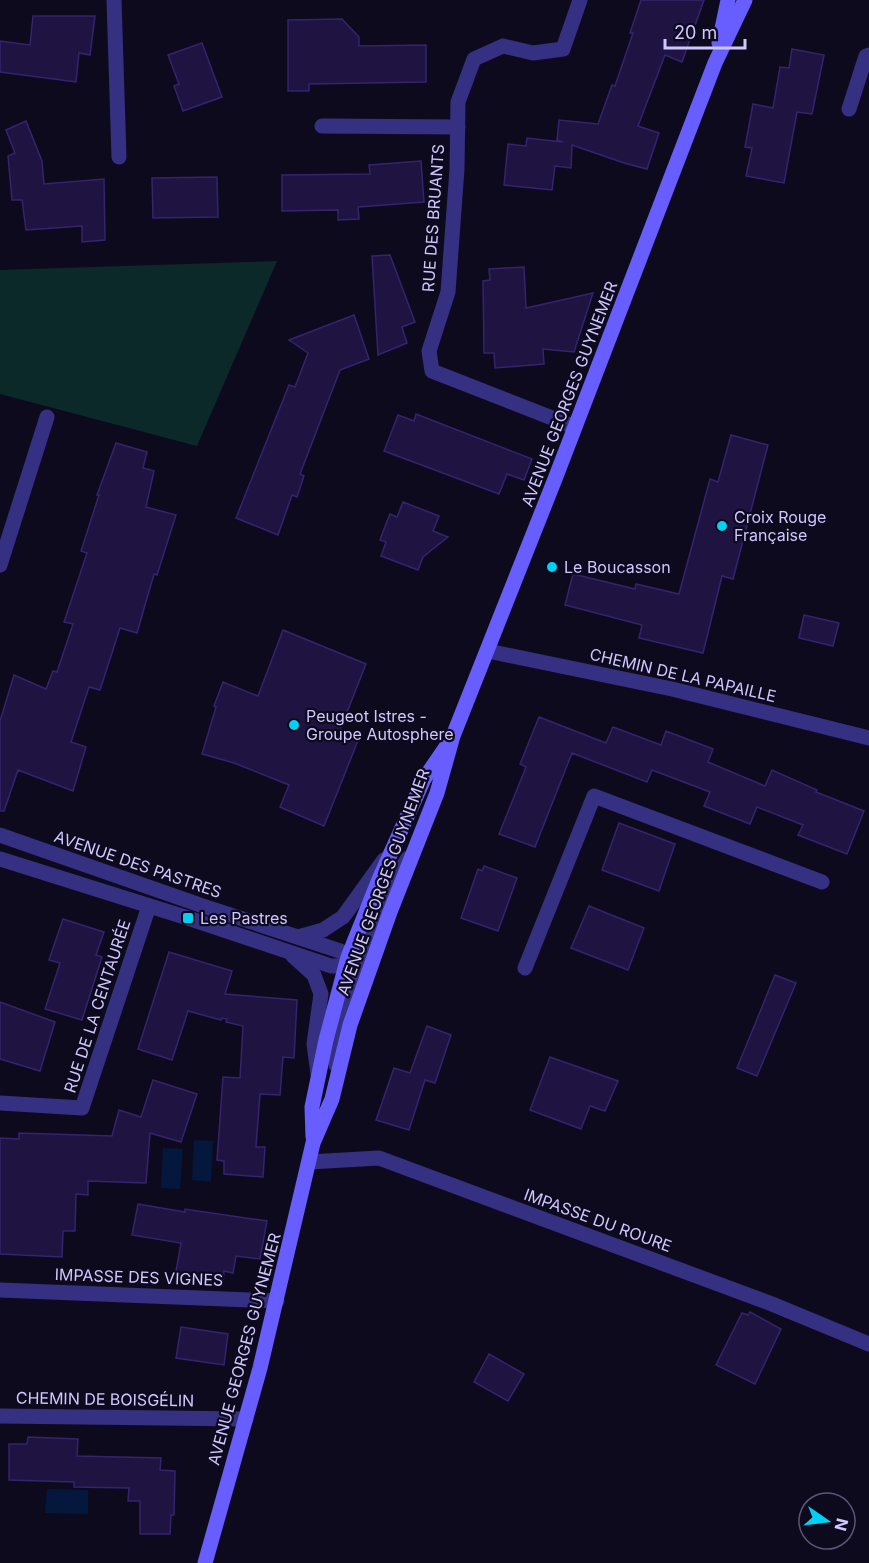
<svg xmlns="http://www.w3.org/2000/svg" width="869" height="1563" font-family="Inter,sans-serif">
<rect width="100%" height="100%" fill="#0e0a1e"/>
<path fill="#0c2929" d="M277,261L197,446L0,394V270Z"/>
<g fill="#04173d">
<path d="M194,1140L213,1141L211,1182L192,1180Z"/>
<path d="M163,1148L183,1149L180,1189L161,1188Z"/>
<path d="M47,1489L88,1490V1514L45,1513Z"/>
</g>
<g fill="#1f1441" stroke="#35236f" stroke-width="1.5">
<path d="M641,0H704L682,62L665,55L638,126L659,133L647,169L624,163L572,145L571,168L555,166L552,190L504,185L508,144L526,146L527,138L563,142L557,140L559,120L598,124L612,85L615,86L633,33H630Z"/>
<path d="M33,16H95L90,55L79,53L76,82L0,72V41L30,45Z"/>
<path d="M342,19L359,37V46L426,45V82L309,84V91H288V20Z"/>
<path d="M202,43L222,97L183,111L174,86L179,84L168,55Z"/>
<path d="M792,49L824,55L812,114L797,112L784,183L746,176L752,148L745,147L753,104L773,108L780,67L789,68Z"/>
<path d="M26,121L42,161L44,184L104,179L105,240L82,242V226L26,230L22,200H12L8,156L15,153L6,130Z"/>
<path d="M421,161L424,202L358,207L359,219L338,220V210L282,211V175L370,174L369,165Z"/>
<path d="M217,177L218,217L153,218L152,178Z"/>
<path d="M390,255L415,322L402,327L407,343L378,355L372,256Z"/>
<path d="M524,267L526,308L593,293L574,352L543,349L544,364L495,368L494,353H484L483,281L490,280L489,269Z"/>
<path d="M354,315L369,359L340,370L300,474L304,476L297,497L292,495L278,535L236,518L289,385L295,387L308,353L289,340Z"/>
<path d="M416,414L532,459L524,480L507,474L499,494L384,451L398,415L414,421Z"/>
<path d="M731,435L768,445L733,579L722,576L703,653L639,638L642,625L565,605L573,574L635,589L636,584L679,594L710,479L718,482Z"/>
<path d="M116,443L147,452L143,468L154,471L146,507L176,515L157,575L154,574L137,633L120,628L100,690L89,687L71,742L86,747L73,791L18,770L4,811H0V721L14,675L46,689L53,671L57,672L73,624L64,622L87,553L81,551L99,495H97Z"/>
<path d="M403,502L439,516L433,531L448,537L423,557L418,570L381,556L386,542L380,540L384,529L390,514L397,517Z"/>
<path d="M804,615L839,623L833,646L799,638Z"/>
<path d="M283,630L366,664L340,730L359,738L324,826L280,807L289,785L234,763L202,754L216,707L214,706L223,682L258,696Z"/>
<path d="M539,717L606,743L613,727L661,745L666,731L713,749L708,762L765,786L772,770L817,790L816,792L864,811L847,854L798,835L803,825L757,807L750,824L704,806L710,792L652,770L647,782L572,753L535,847L499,834L526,767L520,764Z"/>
<path d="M619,823L675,844L659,891L602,870Z"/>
<path d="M484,866L517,878L498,931L461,918L478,869L482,871Z"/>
<path d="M589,906L644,928L628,970L571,948Z"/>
<path d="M63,919L104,932L96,955L102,957L82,1020L45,1009L60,963L49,960Z"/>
<path d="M169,952L232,971L225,994L297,1000L294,1058L283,1057L280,1095L260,1094L256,1147H265L263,1177L224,1174V1161L217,1160L223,1077L240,1078L243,1026L226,1022L227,1019L222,1018L221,1020L188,1011L172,1060L138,1049Z"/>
<path d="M775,975L796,983L757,1076L737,1068Z"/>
<path d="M0,1002L55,1022L40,1071L0,1059Z"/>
<path d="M427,1026L451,1035L435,1083L425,1080L409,1130L376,1120L394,1068L410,1073Z"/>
<path d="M550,1057L618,1081L605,1111L590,1106L581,1129L530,1110Z"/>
<path d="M153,1080L197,1094L181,1142L150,1133L146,1183L88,1181V1195L76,1194L75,1231H63L62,1257L0,1254V1138L19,1139V1133L112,1136L119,1110L141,1117Z"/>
<path d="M138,1204L185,1212V1209L267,1221L260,1259L236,1256L233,1273L224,1271L223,1284L175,1277L181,1243L132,1235Z"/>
<path d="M750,1312L781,1329L755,1384L716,1365L742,1313L748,1315Z"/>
<path d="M181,1327L228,1334L224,1365L176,1358Z"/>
<path d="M489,1354L524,1374L508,1401L474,1382Z"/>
<path d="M28,1437L78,1439L77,1456L161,1458L160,1470L175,1471L174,1515H171L170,1534H140V1501H128L129,1488L74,1487V1482L9,1480V1444H27Z"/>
</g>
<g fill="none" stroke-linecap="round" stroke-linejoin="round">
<g stroke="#363082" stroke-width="15">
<path d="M114,0L119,157"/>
<path d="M849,109L866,56L869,55"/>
<path d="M322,126L458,127"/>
<path d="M575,427L432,371L429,351L448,292L457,169L458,102L474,59L503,46L533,53L563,49L580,0"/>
<path d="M0,565L47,417"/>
<path d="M488,651L672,689L869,738"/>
<path d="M0,835L203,906L340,951L359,966"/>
<path d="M0,859L188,918L331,966H356"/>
<path d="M298,937L323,930L343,917L384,860"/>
<path d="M293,956L314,975L321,994L314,1044L318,1074"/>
<path d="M525,968L594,796L822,882"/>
<path d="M336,1065L338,1034L380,903L408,858"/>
<path d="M0,1103L82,1108L149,906"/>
<path d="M309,1162L379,1158L772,1304L869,1344"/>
<path d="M0,1290L277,1301"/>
<path d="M0,1416L246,1419"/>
</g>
<g stroke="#685eff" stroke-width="15">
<path d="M719,43L728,0"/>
<path d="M313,1137L312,1107L326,1040L348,957L380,877L424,779L446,747"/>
<path d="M205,1563L260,1368L313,1143L332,1099L350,1025L390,912L437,793L453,736L555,479L715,63L745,0"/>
</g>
</g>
<g fill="#00d1f2" stroke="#0e0a1e" stroke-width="2">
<circle cx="722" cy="526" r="6"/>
<circle cx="552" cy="567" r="6"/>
<circle cx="294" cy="725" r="6"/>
<rect x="182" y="912" width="12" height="12" rx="3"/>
</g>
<g text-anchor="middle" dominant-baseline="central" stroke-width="4.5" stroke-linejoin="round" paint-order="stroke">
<g font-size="16" fill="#cfc7ff" stroke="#0e0a1e">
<text transform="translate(433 218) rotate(-86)">RUE DES BRUANTS</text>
<text transform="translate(569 394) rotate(-69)">AVENUE GEORGES GUYNEMER</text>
<text transform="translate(683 675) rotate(13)">CHEMIN DE LA PAPAILLE</text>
<text transform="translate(138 864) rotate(19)">AVENUE DES PASTRES</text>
<text transform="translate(383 882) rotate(-70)">AVENUE GEORGES GUYNEMER</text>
<text transform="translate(97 1006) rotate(-72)">RUE DE LA CENTAURÉE</text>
<text transform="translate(598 1220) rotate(20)">IMPASSE DU ROURE</text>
<text transform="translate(139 1277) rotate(2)">IMPASSE DES VIGNES</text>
<text transform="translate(244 1349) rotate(-75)">AVENUE GEORGES GUYNEMER</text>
<text transform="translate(105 1399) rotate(1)">CHEMIN DE BOISGÉLIN</text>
</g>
<g font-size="16" fill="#cfc7ff" stroke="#0e0a1e" text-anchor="start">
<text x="734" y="517">Croix Rouge<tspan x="734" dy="18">Française</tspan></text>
<text x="564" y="567">Le Boucasson</text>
<text x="306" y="716">Peugeot Istres -<tspan x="306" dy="18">Groupe Autosphere</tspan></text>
<text x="200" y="918">Les Pastres</text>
</g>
</g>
<g transform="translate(827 1521) rotate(104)"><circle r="28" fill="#0e0a1e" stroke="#5b5678" stroke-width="1.5"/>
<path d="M0-4.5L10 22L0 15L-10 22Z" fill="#00d1f2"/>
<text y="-9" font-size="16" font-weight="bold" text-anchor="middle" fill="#cfc7ff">N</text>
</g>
<path d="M665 39v9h80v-9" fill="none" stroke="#cfc7ff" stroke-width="3"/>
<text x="674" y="39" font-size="18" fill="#cfc7ff" stroke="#0e0a1e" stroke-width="4.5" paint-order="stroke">20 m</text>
</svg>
